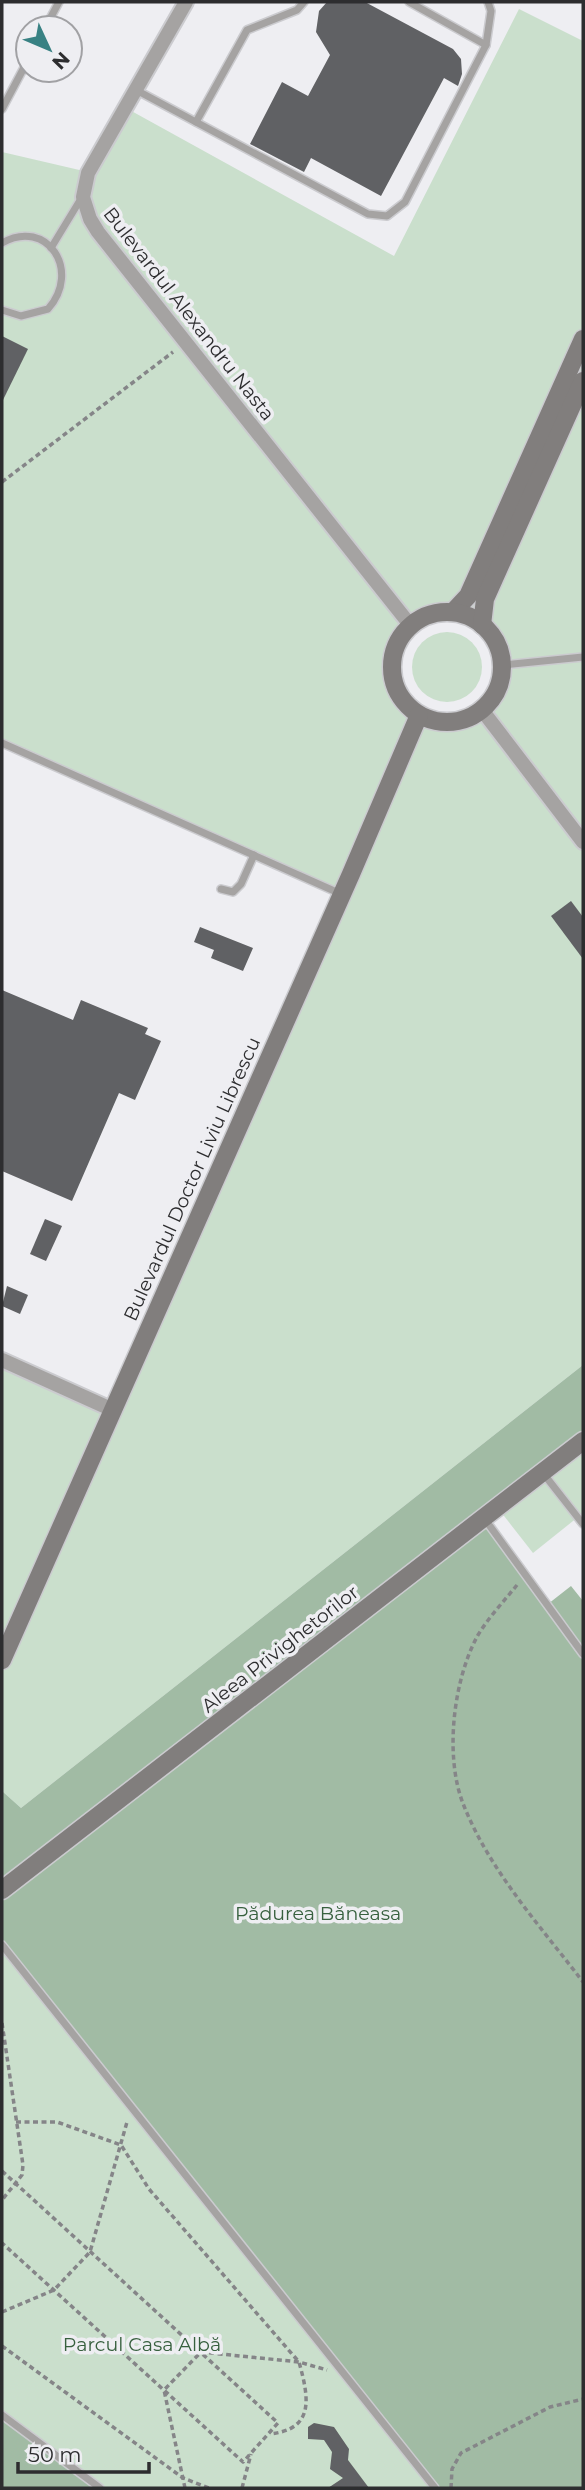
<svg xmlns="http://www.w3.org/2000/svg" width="585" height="2490" font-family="Montserrat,sans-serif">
<rect width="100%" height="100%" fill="#eeeef2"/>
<g fill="#cadfcc" fill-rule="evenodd">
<path d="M519,9L583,41V1365L21,1808L2,1791V1360L112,1409L341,895L2,743V152L88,172L126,108L394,256ZM440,612C524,611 518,727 443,722C379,718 373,630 440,612Z"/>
<circle cx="447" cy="667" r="35"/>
<path d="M583,1441V1513L533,1553L497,1507Z"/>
<path d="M2,1945L435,2488H100L2,2415Z"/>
</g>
<g fill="#a1bba4">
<path d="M583,1365V1441L483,1518L548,1604L571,1586L583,1601V2488H435L2,1945V1791L21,1808Z"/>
<path d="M2,2415L100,2488H2Z"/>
</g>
<g fill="#606164">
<path d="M327,2H365L453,49L461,59L462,74L458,86L444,78L381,196L311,158L304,172L250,144L282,82L308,96L330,55L316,32L319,11Z"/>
<path d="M2,336L28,349L2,402Z"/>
<path d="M571,901L583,917V959L551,916Z"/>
<path d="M200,927L253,948L243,971L211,958L214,950L194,942Z"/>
<path d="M2,990L73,1020L81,1000L148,1028L145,1034L161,1041L135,1100L119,1093L72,1201L2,1171Z"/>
<path d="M45,1219L62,1226L46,1261L30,1254Z"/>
<path d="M7,1286L28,1295L20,1314L2,1306Z"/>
<path d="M314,2423L334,2427L349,2449L348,2460L369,2488H328L343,2478L330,2469L332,2452L324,2440L308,2439V2427Z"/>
</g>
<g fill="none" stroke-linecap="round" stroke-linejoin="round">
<g stroke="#cbcbcf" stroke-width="10">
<g id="lane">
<path d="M409,2L486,45"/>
<path d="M45,28L59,2"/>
<path d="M136,90L368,214L387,216L405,202L486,45L491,11L488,2"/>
<path d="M2,109L28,60"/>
<path d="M196,122L247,30L297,10L304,2"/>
<path d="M2,243C47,217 82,271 48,309L21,316L2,310"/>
<path d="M51,248L82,197"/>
<path d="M502,665L583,657"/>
<path d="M2,743L341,894"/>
<path d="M221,889L233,892L241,884L254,855"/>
<path d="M543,1473L583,1524"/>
<path d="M484,1518L583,1654"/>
<path d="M2,1945L435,2488"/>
<path d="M2,2415L100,2488"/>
</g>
</g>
<g stroke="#cbcbcf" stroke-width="18">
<g id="street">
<path d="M186,2L88,173L83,197L90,219L98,232L411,626"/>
<path d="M482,710L583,842"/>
<path d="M2,1360L113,1410"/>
</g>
</g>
<g stroke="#cbcbcf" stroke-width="21">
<g id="secondary">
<path d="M453,612L468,596L583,339"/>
<circle cx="447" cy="667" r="55"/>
<path d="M482,625L485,599L583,381"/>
<path d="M2,1660L351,874L419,715"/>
<path d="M2,1890L583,1441"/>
</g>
</g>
<g stroke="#858588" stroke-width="3.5" stroke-dasharray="5 3.5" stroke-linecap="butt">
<path d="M2,482L173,352"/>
<path d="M517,1585C504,1601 489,1617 478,1635C453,1680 444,1758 464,1806C490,1871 541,1927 583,1982"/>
<path d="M2,2023L23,2165L22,2175L2,2200"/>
<path d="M16,2122H57L121,2145L149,2189L299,2362C309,2398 315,2429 270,2434"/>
<path d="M2,2171L278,2423L243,2462L2,2243"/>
<path d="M2,2312L54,2290L90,2252L127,2122"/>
<path d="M2,2346L183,2478L209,2488"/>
<path d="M185,2488L164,2390L201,2352L299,2362L327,2370"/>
<path d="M242,2488L251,2454"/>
<path d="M451,2488L452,2469L461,2453L550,2407L583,2399"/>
</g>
<use href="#lane" stroke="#a5a3a2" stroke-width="7"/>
<use href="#street" stroke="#a5a3a2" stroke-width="14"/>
<use href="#secondary" stroke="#817e7d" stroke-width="18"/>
</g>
<g text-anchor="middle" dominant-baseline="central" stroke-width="7" stroke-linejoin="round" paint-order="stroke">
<g font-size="19" fill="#2d2d2f" stroke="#eeeef2">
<text transform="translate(189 314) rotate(52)">Bulevardul Alexandru Nasta</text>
<text transform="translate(192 1179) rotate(-66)">Bulevardul Doctor Liviu Librescu</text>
<text transform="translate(280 1649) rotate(-38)">Aleea Privighetorilor</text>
</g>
<g font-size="19" fill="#37603e" stroke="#eeeef2">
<text x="318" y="1913">Pădurea Băneasa</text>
<text x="142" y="2344">Parcul Casa Albă</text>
</g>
</g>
<rect width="585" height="2490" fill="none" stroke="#2d2d2f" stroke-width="7"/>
<g transform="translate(49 49) rotate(134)"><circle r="33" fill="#eeeef2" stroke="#a1a1a4" stroke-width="2"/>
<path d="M0-5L12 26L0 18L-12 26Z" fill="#388183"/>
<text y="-10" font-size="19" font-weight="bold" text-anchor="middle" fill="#2d2d2f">N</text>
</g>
<path d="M18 2462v10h131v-10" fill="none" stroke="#2d2d2f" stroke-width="3.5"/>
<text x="28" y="2462" font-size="21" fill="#2d2d2f" stroke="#eeeef2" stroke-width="5" paint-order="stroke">50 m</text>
</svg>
